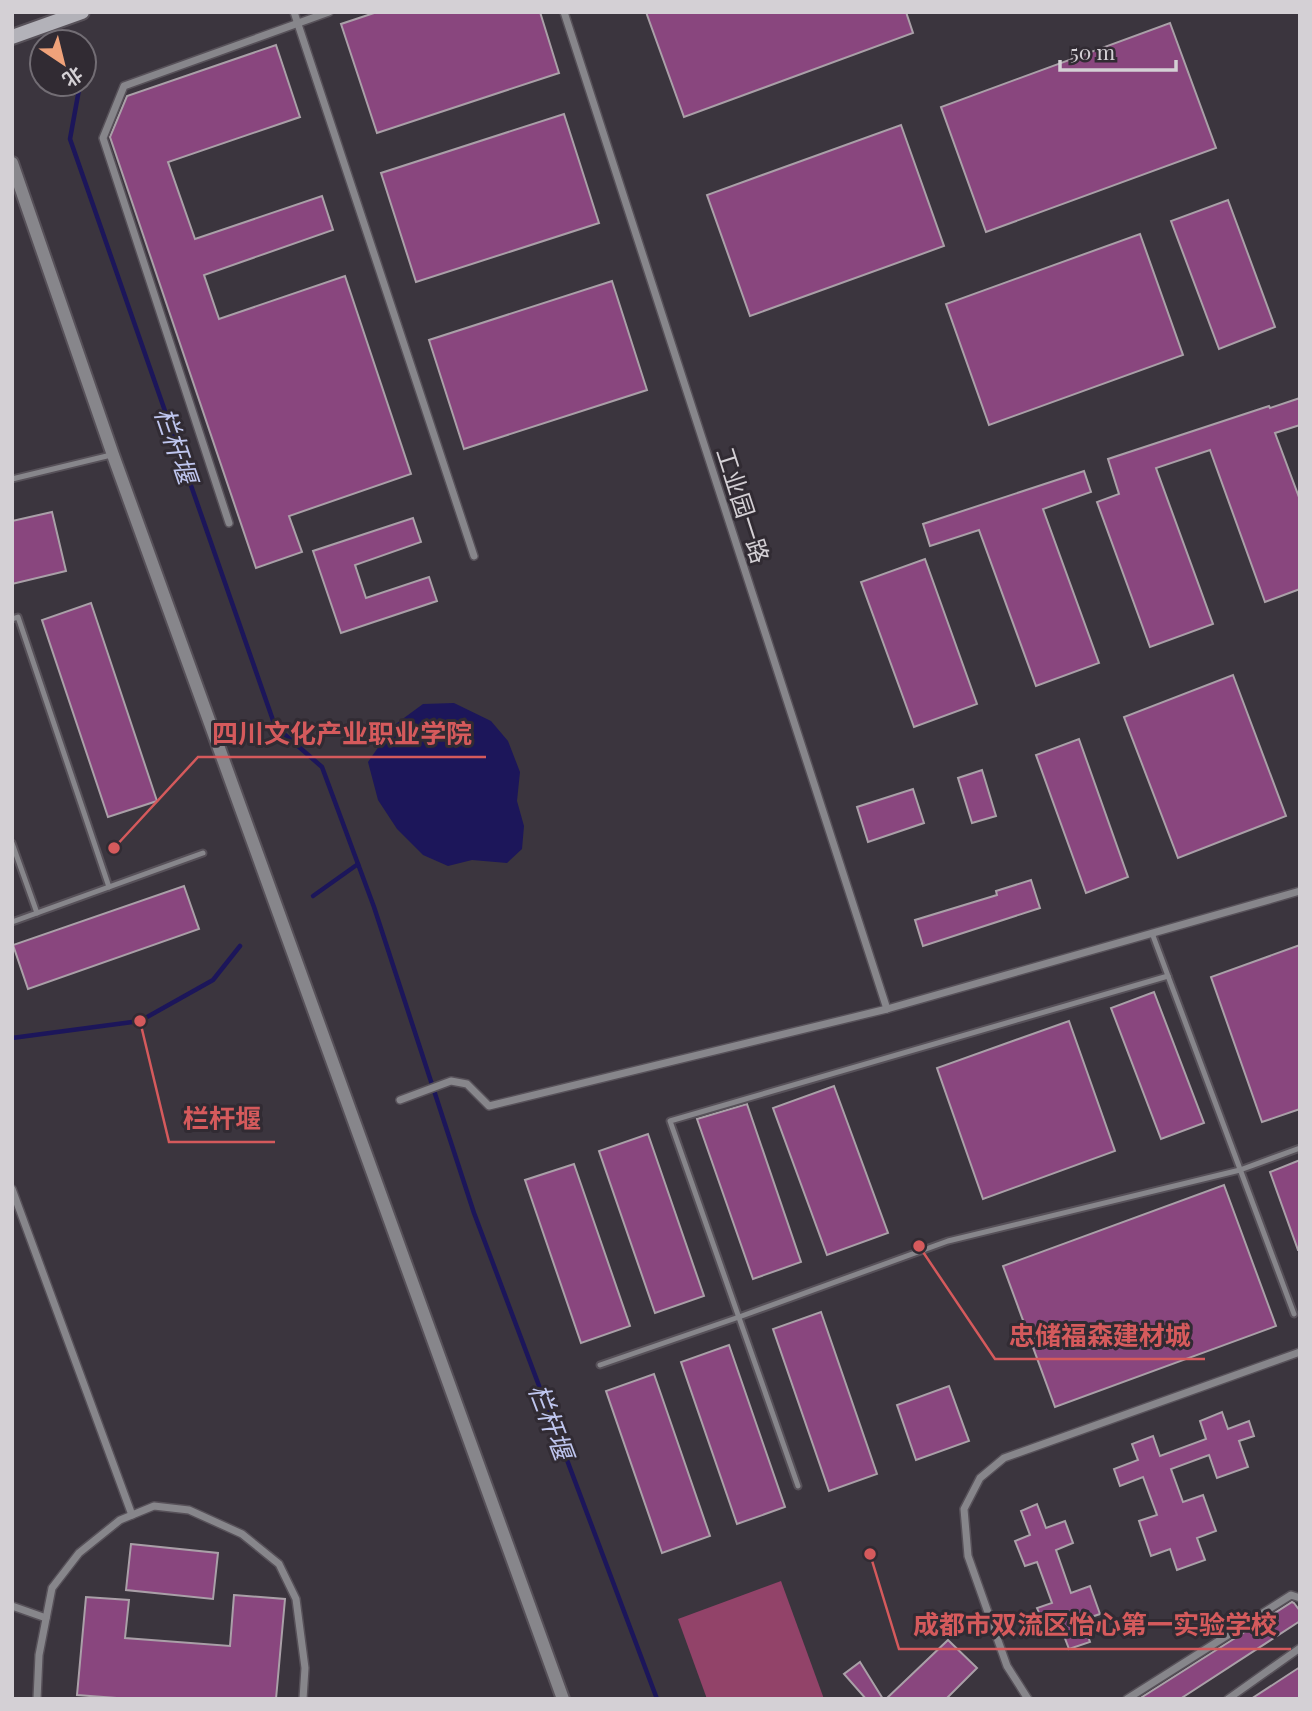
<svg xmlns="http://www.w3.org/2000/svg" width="1312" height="1711" font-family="'Playfair Display','Noto Sans SC',serif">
<rect width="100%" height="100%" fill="#3b353e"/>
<path fill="#924369" d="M781,1581L824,1699H707L678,1619Z"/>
<path fill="#1c165a" d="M454,703L491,721L508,741L520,772L517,801L524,826L522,849L507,863L472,860L448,866L423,855L397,829L378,800L368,762L393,726L423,704Z"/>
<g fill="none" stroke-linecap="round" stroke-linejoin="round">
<g stroke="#1c165a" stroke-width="4.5">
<path d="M84,66L85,61"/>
<path d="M80,84L70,139L275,726L322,767L374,907L474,1213L657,1699"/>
<path d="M313,896L358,864"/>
<path d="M12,1038L140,1021L213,980L240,946"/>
</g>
</g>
<g fill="#89467e" stroke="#aaa0a8" stroke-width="2">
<path d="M377,12H540L559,73L377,133L341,24Z"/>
<path d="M646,12H906L913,33L684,117Z"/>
<path d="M1170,23L1216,148L986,232L941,107Z"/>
<path d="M276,45L300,117L168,162L195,239L322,196L333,230L204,275L219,319L345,276L411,474L289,516L302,552L256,568L110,137L127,96Z"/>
<path d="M564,114L599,223L416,282L381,173Z"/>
<path d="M901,125L944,246L750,316L707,195Z"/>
<path d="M1228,200L1275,327L1219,349L1171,221Z"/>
<path d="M1140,234L1183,355L989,425L946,304Z"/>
<path d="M612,281L647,390L464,449L429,340Z"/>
<path d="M1300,398V425L1275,433L1300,500V589L1265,602L1210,450L1156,468L1213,624L1150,647L1097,502L1119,494L1108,459L1269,406L1270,408Z"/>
<path d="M1084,471L1091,492L1043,509L1099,663L1036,686L979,530L930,546L923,524Z"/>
<path d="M52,512L66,571L12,584V521Z"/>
<path d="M413,518L421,542L355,565L366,598L429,577L437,601L341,633L313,551Z"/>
<path d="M925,559L977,704L914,727L861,582Z"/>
<path d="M91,603L157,801L108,817L42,620Z"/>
<path d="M1233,675L1286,816L1178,858L1124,717Z"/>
<path d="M1079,739L1128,877L1086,893L1036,755Z"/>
<path d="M982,770L996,816L972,823L958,778Z"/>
<path d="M913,789L924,823L868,842L857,807Z"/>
<path d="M1031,880L1040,908L923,946L915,920L997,895L996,891Z"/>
<path d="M184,886L199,929L28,989L13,945Z"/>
<path d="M1300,945V1109L1262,1122L1211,977Z"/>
<path d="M1154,992L1204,1123L1161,1139L1111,1008Z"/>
<path d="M1069,1021L1115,1151L983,1199L937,1068Z"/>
<path d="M834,1086L888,1233L827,1255L773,1108Z"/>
<path d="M747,1104L801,1262L753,1279L697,1119Z"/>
<path d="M648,1134L704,1296L655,1313L599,1151Z"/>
<path d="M1300,1160V1250H1298L1270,1172Z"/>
<path d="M574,1164L630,1326L581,1343L525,1180Z"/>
<path d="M1224,1185L1276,1326L1055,1407L1003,1266Z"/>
<path d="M821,1312L877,1474L829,1491L773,1329Z"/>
<path d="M729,1345L785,1507L737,1524L681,1362Z"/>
<path d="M654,1374L710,1536L662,1553L606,1391Z"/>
<path d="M949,1386L969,1441L916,1460L897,1405Z"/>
<path d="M1222,1412L1228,1429L1249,1421L1254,1436L1239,1441L1248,1467L1217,1478L1209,1455L1171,1469L1183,1502L1203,1495L1216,1531L1197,1538L1205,1560L1177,1570L1170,1549L1151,1556L1139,1521L1157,1515L1143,1477L1120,1486L1114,1469L1138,1460L1132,1444L1153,1436L1160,1456L1206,1439L1200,1421Z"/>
<path d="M1037,1504L1046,1528L1065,1521L1073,1543L1056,1550L1071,1593L1090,1586L1100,1614L1082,1620L1090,1642L1069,1649L1061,1628L1047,1633L1037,1608L1052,1603L1037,1562L1025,1566L1015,1541L1030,1535L1021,1511Z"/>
<path d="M131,1544L218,1553L213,1599L126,1590Z"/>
<path d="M234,1595L285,1599L276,1699H130L77,1695L86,1597L129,1600L125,1638L230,1646Z"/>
<path d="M1292,1602L1294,1603L1300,1611V1621L1180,1699H1139Z"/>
<path d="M948,1640L977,1668L946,1699H886Z"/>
<path d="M860,1662L883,1699H866L844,1674Z"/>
<path d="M1300,1667V1699H1251Z"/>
</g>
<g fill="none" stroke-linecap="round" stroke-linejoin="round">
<g stroke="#575159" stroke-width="9">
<g id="service">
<path d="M12,479L111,455"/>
<path d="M12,619L18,617L109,887"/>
<path d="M12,843L37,913"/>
<path d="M12,922L203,853"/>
<path d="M1152,933L1294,1314"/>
<path d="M600,1365L739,1317L948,1241L1240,1170L1300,1148"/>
<path d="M798,1486L670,1121L1168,976"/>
</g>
</g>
<g stroke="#575159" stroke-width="10">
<g id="minor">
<path d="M294,12L474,556"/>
<path d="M564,12L887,1009"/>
<path d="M229,523L103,138L124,86L329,12"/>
<path d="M400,1100L451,1081L467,1084L489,1106L887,1009L1300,891"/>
<path d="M12,1189L132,1515"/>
<path d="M12,1606L46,1618"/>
<path d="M37,1699L39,1655L52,1588L79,1553L120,1520L154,1506L189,1510L242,1534L279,1564L296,1599L305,1668L303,1699"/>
<path d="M1028,1699L1007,1666L968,1556L964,1509L980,1478L1004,1458L1300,1352"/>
<path d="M1127,1699L1291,1595L1300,1598"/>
<path d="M1228,1699L1300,1648"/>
</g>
</g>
<g stroke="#575159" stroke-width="16">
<path id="tertiary" d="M12,163L113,455L563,1699"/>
</g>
<g stroke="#575159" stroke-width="18">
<path id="secondary" d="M12,37L82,12"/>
</g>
<use href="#service" stroke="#87868b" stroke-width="5"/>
<use href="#minor" stroke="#87868b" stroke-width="7"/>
<use href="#tertiary" stroke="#87868b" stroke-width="12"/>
<use href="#secondary" stroke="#b3b2b9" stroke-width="14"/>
</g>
<g text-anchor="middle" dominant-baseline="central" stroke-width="6" stroke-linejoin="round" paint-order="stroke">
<g font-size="24" fill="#d4d0d5" stroke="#312b33">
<text transform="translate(744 505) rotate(72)">工业园一路</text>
</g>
<g font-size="26" font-style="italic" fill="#bfc6ef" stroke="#312b33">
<text transform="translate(177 445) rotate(71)">栏杆堰</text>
<text transform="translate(552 1421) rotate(69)">栏杆堰</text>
</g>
</g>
<path fill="none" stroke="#d55a5c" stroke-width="2.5" d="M114 848L198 757H486M140 1021L169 1142H275M919 1246L995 1359H1205M870 1554L899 1649H1291"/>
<g fill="#d55a5c" stroke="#312b33" stroke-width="2.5">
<circle cx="114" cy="848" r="7"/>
<circle cx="140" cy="1021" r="7"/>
<circle cx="919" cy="1246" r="7"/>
<circle cx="870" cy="1554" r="7"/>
</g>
<g font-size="26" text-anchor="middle" font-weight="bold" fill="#d55a5c" stroke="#312b33" stroke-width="6" stroke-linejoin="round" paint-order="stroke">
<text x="342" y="743">四川文化产业职业学院</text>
<text x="222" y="1128">栏杆堰</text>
<text x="1100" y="1345">忠储福森建材城</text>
<text x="1095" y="1634">成都市双流区怡心第一实验学校</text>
</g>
<rect width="1312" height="1711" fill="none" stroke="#d4d0d5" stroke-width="28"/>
<g transform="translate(63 63) rotate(145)"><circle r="33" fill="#312b33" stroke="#726d74" stroke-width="2"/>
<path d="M0-5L12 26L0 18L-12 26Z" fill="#f0a27a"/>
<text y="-10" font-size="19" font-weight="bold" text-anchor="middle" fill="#d4d0d5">北</text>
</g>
<path d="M1060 60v10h116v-10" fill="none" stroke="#d4d0d5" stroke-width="3.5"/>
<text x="1070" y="60" font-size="21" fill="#d4d0d5" stroke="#312b33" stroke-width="5" paint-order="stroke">50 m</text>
</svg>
